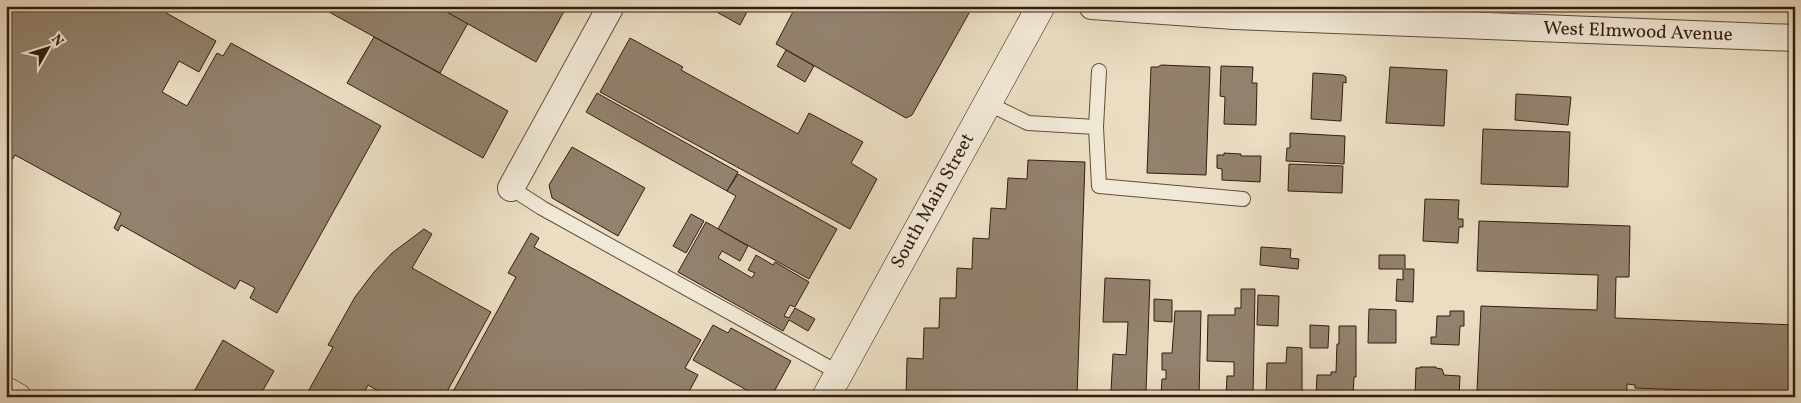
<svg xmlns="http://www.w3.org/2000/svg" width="1801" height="403" font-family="Vollkorn,serif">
<rect width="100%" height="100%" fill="#eaddc2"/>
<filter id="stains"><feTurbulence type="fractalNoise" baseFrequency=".004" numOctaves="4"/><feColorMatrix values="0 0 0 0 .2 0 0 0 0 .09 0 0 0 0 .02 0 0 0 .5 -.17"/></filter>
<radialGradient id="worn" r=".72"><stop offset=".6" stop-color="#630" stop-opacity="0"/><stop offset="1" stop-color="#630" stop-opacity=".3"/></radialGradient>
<g fill="#92816d" stroke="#331d10">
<path d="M6,6H154L216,41L199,72L179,61L162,92L187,106L217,53L223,56L231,43L381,126L277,313L250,298L255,288L240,280L235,289L121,225L118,231L114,228L121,213L15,155L10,164L6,162Z"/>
<path d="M333,6H436L468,23L440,73L329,12Z"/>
<path d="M436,6H567L536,62Z"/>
<path d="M706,6H750L740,25Z"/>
<path d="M796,6H973L912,115L906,118L776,44Z"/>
<path d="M374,37L508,111L483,158L347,83Z"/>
<path d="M630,38L683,67L681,70L798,134L809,113L863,142L851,163L877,179L850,229L600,92Z"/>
<path d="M786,50L814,66L805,82L777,66Z"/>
<path d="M1161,65L1210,67L1206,175L1147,173L1151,67H1158Z"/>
<path d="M1221,66L1253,67L1252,83H1257L1256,125L1224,124L1225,97L1220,96Z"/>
<path d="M1390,67L1447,70L1444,126L1386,123Z"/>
<path d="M1313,73L1343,75L1346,77V83L1343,82L1341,121L1311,119Z"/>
<path d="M597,93L738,172L727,191L586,112Z"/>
<path d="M1516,94L1571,97L1568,125L1515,120Z"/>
<path d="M1483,129L1570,132L1568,187L1481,184Z"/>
<path d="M1290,133L1345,136L1344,164L1286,161L1287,148H1290Z"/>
<path d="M572,147L645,188L618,236L552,198L549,185Z"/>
<path d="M1224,153L1241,154V156H1261L1260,182L1222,180V169L1217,168V155H1224Z"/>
<path d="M1028,160L1085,162L1077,397H906L907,358L923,359L924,328H939L940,298H956L957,268L972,269L973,238L989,239L991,208L1006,209L1008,178L1027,179Z"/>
<path d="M1289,164L1343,166L1342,193L1288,191Z"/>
<path d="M738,174L837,229L809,279L718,229L736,196L727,191Z"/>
<path d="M1425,199L1459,200L1458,219H1463V227H1459L1458,243L1423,241Z"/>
<path d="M691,214L704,221L686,253L673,246Z"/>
<path d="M1479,221L1630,226L1629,277H1616L1615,318L1795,325V394L1635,388V385L1627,384V396L1620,397H1575V394L1477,391L1481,306L1597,310L1598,275L1477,271Z"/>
<path d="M706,222L748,246L740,261L722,251L718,258L752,278L755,273L748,270L756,255L773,265L775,262L809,282L795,307L790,305L784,316L789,318L795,308L815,319L808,331L789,320L783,331L678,272Z"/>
<path d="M424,229L432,234L412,268L491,312L444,397H382L383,394L368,385L362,397H305L333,347L328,345L355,297L374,272L392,253Z"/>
<path d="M531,233L539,238L534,247L701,340L685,368L698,375L686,397H450L516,277L508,273Z"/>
<path d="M1261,247L1291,249L1290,258L1299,259L1298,269L1260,265Z"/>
<path d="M1379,255H1405V269H1414L1413,302L1396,301L1397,279L1403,280V269H1379Z"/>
<path d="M1105,278L1150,280L1146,392L1135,391V396H1122V391H1111L1113,354L1126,355L1128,322H1103Z"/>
<path d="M1241,289H1255L1253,397H1226L1227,376H1234V362L1207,361L1208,315H1235V308H1241Z"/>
<path d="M1258,295L1279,296L1278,326L1257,325Z"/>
<path d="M1154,299L1172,300V322L1154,321Z"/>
<path d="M1369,309L1396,310V343H1368Z"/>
<path d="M1175,311H1201L1199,397L1161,395L1162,379H1166V370H1162V353H1172Z"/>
<path d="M1450,311H1464V326H1460L1459,345L1431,344V337H1436L1437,316H1450Z"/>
<path d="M713,325L728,333L731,328L791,361L771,397H759L693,360Z"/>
<path d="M1310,325L1329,326L1328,348H1310Z"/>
<path d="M1339,326H1356V377H1354L1353,397H1316L1317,375H1331V372H1336L1337,344H1339Z"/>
<path d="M223,340L274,371L259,397H191Z"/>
<path d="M1287,347L1302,348V391H1304V397H1266L1267,363H1286Z"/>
<path d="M1420,367H1436V368L1442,369L1444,375L1460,376L1459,397H1415L1416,368H1420Z"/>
</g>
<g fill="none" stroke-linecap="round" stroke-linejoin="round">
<g stroke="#614d3c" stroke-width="16">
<g id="lane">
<path d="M987,103L1028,123L1096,127L1099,186L1243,199"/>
<path d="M1096,127L1099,71"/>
<path d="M511,188L542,208L839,373"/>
</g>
</g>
<g stroke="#614d3c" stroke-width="28">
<g id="street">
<path d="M1092,6L1234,16L1795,38"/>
<path d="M511,188L611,6"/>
</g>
</g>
<g stroke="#331d10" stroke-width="29">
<g id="secondary">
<path d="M6,391L17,397"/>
<path d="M826,397L1041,6"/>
</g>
</g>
<use href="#lane" stroke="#f1e9d7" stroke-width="14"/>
<use href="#street" stroke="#f1e9d7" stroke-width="26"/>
<use href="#secondary" stroke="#f1e9d7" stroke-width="28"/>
</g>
<g text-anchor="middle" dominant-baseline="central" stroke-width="4" stroke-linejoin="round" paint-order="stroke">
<g font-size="19" fill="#331d10" stroke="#f1e9d7">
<text transform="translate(1638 32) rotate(2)">West Elmwood Avenue</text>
<text transform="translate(933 201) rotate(-61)">South Main Street</text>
</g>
</g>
<rect width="1801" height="403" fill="none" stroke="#eaddc2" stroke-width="25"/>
<rect x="8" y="8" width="1786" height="388" fill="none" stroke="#331d10" stroke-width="2.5"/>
<rect x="12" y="12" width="1776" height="378" fill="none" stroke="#331d10"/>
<g transform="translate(48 48) rotate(51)" stroke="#f1e9d7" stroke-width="4" paint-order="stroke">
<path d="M0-4L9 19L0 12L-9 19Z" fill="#331d10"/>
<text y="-8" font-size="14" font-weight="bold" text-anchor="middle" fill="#331d10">N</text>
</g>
<rect width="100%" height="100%" filter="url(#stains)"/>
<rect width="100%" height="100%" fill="url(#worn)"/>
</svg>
